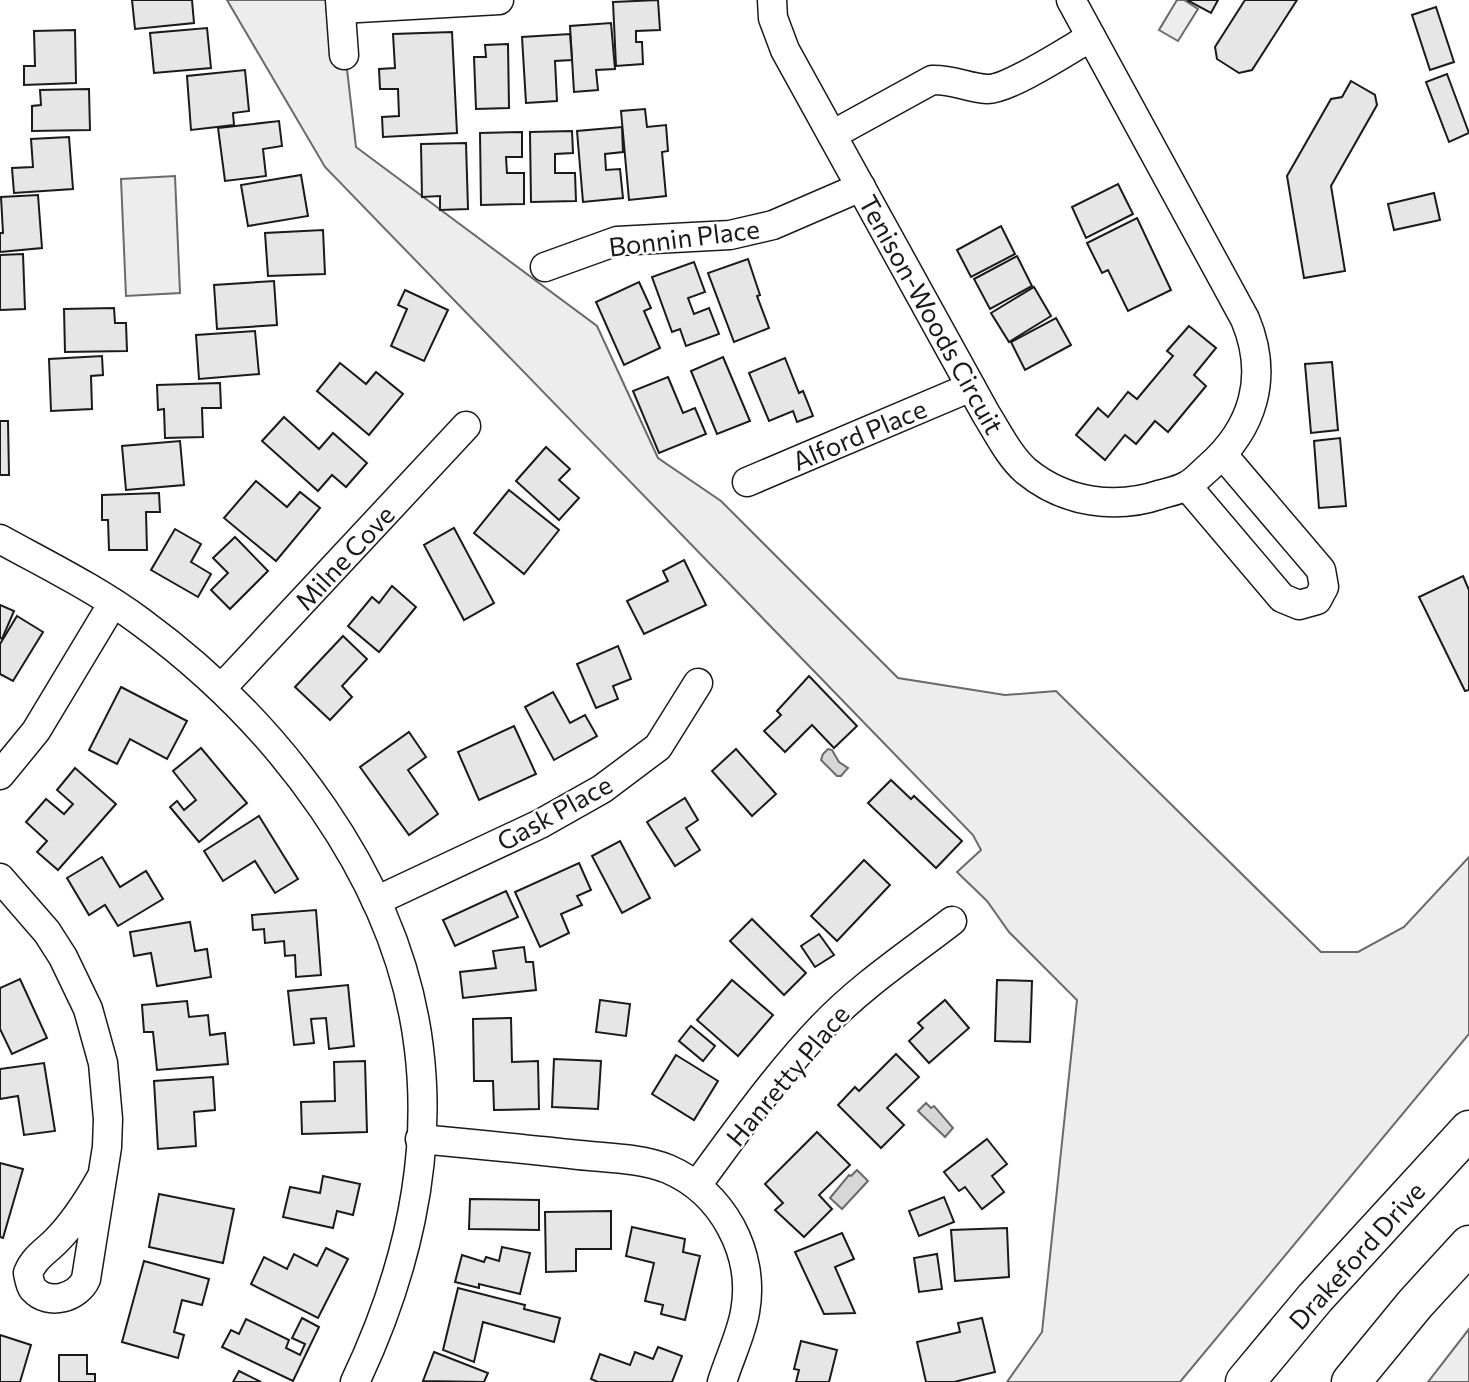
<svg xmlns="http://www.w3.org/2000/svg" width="1469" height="1382" font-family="Commissioner,sans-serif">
<rect width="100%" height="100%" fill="#fff"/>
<g fill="#ededed" stroke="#6a6a6a" stroke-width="2">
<path d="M227,0H339L356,147L597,326L658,458L721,501L898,678L1005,695L1056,691L1321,952H1358L1404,927L1469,857V1034L1180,1382H1007L1042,1332L1077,1000L1009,932L987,901L957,872L981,850L973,835L325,167Z"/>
<path d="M1177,0H1184L1198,9L1178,41L1159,30Z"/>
<path d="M175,176L180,293L126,296L121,179Z"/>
<path d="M1469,1329V1382H1428Z"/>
</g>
<g fill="#d7d7d7" stroke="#6a6a6a" stroke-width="2">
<path d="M828,749L832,750L839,762L848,768L841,776H837L821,760L823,754Z"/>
<path d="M926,1103L931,1108L934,1106L953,1128L945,1137L918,1111Z"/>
<path d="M857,1170L868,1181L842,1209L830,1198L849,1175L851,1176Z"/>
</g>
<g fill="#e6e6e6" stroke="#1a1a1a" stroke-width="2">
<path d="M132,0H192L194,23L135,29Z"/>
<path d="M658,0L660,30L636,31V42H642L643,64L616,66L613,2Z"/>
<path d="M1187,0H1218L1211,13Z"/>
<path d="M1245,0H1297L1252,70L1239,73L1217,59L1215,47Z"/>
<path d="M1436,7L1454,62L1430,70L1412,15Z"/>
<path d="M611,23L615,69L596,70L598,90L574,92L570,26Z"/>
<path d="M207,28L211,68L154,73L150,33Z"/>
<path d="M75,30L76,83L24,85V66H35L34,31Z"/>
<path d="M452,32L457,133L383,137L382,117L399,116L398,89H380L379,69L395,68L393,34Z"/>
<path d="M570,34L572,60L555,61L557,101L526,103L522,37Z"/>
<path d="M508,44L509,108L476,109L474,57H486L485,45Z"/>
<path d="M245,70L249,111L233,113L234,125L191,130L187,76Z"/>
<path d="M1447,74L1469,133L1449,142L1426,82Z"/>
<path d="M1351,81L1375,95L1377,105L1331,186L1345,271L1304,278L1287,176L1331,99L1342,97Z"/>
<path d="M89,89L90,130L32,131V106L41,105L40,90Z"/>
<path d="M645,109L647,127L666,125L668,151L662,152L666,196L629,200L621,111Z"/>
<path d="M279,121L282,146L263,149L266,176L225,181L218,128Z"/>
<path d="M622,127L623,152L605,154L606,170L620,169L623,198L583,202L577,131Z"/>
<path d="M572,131L573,153L555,154V173H575L576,201L531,202L530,132Z"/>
<path d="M522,132V157H506L507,173H524V204L481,205L480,133Z"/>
<path d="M69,137L73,189L14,193L12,168L33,167L31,139Z"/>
<path d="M466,143L468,209L440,210V196L422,197L421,144Z"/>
<path d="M301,175L308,216L248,226L241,185Z"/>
<path d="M1118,184L1133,214L1086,238L1072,207Z"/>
<path d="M1434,193L1440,220L1394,230L1388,204Z"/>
<path d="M38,195L42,248L0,252V233H3L1,197Z"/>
<path d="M1137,218L1171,290L1128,311L1108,270L1102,273L1087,243Z"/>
<path d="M1001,226L1015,254L971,277L957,250Z"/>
<path d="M323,230L325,274L268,276L265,233Z"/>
<path d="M23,254L25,309L0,310V255Z"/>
<path d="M1017,256L1032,286L990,309L974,279Z"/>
<path d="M748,259L760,295L757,296L769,328L734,342L708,273Z"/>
<path d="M694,262L705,292L688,298L694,314L709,308L719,334L686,346L680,329L672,332L652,277Z"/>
<path d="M274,281L277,325L217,329L214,285Z"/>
<path d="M639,282L651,308L644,311L660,348L624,365L596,302Z"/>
<path d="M1034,287L1051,316L1009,342L991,313Z"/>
<path d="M405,290L448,310L424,361L391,346L407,309L398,305Z"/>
<path d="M114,308L115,323H126L127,351L65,352L64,309Z"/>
<path d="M1056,318L1071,345L1025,370L1011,342Z"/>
<path d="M1189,326L1216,348L1194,375L1206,386L1168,432L1155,421L1136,444L1125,435L1105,460L1076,435L1098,408L1108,417L1128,392L1137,399L1173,356L1167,351Z"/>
<path d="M255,331L259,374L199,379L196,335Z"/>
<path d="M102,356L103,375L91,376L92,409L51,411L49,359Z"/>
<path d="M723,357L750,421L717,434L691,371Z"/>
<path d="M785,358L799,393L803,391L813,416L797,422L793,411L769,421L749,373Z"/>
<path d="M1332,362L1338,430L1311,433L1305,364Z"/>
<path d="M340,363L366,384L376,372L403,394L369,435L317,391Z"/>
<path d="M668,377L683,413L695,408L706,434L659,453L633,391Z"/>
<path d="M220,383L221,408H202L203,437L165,438L164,409L158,410L157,385Z"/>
<path d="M284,417L319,449L333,433L367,463L346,487L332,475L318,491L262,441Z"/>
<path d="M0,421H8L9,475H0Z"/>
<path d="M1340,438L1346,506L1319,508L1314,441Z"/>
<path d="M180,441L184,485L126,490L122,446Z"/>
<path d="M546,447L570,469L559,480L579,498L559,520L516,481Z"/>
<path d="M256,481L287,507L300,492L320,508L276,561L224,518Z"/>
<path d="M509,490L559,530L524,574L474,533Z"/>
<path d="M159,493L160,512H146L147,550H109L108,520H102V495Z"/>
<path d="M454,528L494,603L464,620L424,545Z"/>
<path d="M175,529L201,544L191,562L211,574L198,597L151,570Z"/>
<path d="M235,537L268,571L230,609L211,590L228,573L213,558Z"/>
<path d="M684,560L706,605L644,634L627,601L668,581L663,571Z"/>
<path d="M1463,576L1469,590V690L1465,691L1419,597Z"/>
<path d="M392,586L416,607L379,652L348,626L372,597L379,603Z"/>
<path d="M0,605L14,611L2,639L0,638Z"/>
<path d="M17,616L43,632L13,681L0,674V644Z"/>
<path d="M343,636L367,659L342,686L352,697L330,720L295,687Z"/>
<path d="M618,646L631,679L613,686L618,699L596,708L577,664Z"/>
<path d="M809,676L857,726L834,748L812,725L785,752L764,731L781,715L777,711Z"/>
<path d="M121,687L187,721L167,759L130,739L117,764L89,750Z"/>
<path d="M553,692L570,723L585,715L597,736L554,760L525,707Z"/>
<path d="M514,726L536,774L479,800L458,752Z"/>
<path d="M409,732L426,757L408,770L438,814L409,835L360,767Z"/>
<path d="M201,748L247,803L199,842L170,807L177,801L184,810L196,800L173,771Z"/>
<path d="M736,749L776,794L752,816L712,771Z"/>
<path d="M75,768L116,804L58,870L37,852L47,841L26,822L46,799L64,814L73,804L57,790Z"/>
<path d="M891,780L911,799L914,796L962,841L936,868L868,803Z"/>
<path d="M685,798L698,820L686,828L700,850L675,866L647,822Z"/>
<path d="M259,816L298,879L275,893L255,861L223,881L204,851Z"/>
<path d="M620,841L650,898L622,913L592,856Z"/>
<path d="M102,857L120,887L146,871L163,899L118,926L105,905L89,915L67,878Z"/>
<path d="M864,860L890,885L837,941L811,916Z"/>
<path d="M579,863L591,890L577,896L582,905L561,914L569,933L540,947L515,892Z"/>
<path d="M506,891L518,917L455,946L443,920Z"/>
<path d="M316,910L321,975L296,977L295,955L285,956L284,941L265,943L264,929L253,930L252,915Z"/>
<path d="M752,919L806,973L784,995L730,941Z"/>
<path d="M190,922L195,951L207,949L211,977L157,986L151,953L134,956L130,932Z"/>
<path d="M819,934L834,955L815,967L801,946Z"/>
<path d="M524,947L526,962H533L536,990L463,998L460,972L496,968L493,951Z"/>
<path d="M20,979L47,1038L12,1054L0,1029V988Z"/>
<path d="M732,980L773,1015L738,1056L697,1020Z"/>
<path d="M997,980L1032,981L1030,1042L995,1041Z"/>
<path d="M348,985L354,1046L329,1049L326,1018L311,1019L314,1043L294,1045L288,991Z"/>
<path d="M600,1000L630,1004L626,1036L596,1032Z"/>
<path d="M945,1000L969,1028L929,1063L909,1041L923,1028L918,1023Z"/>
<path d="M187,1001L189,1017L208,1015L210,1035L225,1033L228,1064L157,1070L153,1032H144L142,1005Z"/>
<path d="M511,1018L512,1062L538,1061L539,1109L494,1110L493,1081H474L473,1019Z"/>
<path d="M691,1026L715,1046L703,1061L679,1041Z"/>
<path d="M896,1054L919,1077L887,1108L904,1125L881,1148L838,1105L855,1087L859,1091Z"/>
<path d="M676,1055L718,1081L694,1120L652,1094Z"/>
<path d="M554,1059L601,1061L598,1109L552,1107Z"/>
<path d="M365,1061L367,1132L302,1134L301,1102L335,1101L334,1062Z"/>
<path d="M44,1063L55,1131L24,1135L18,1096L0,1099V1069Z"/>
<path d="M213,1077L215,1110L194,1112L196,1146L158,1149L154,1081Z"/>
<path d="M817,1132L850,1165L819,1195L832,1209L804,1237L775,1210L783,1203L765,1184Z"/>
<path d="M987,1139L1007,1164L992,1176L1004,1192L982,1209L965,1187L959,1191L944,1172Z"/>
<path d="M0,1163L23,1169L3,1238L0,1237Z"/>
<path d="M323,1176L360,1184L353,1215L337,1211L333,1228L283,1217L290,1187L320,1193Z"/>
<path d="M159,1194L234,1209L223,1263L149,1247Z"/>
<path d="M944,1197L954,1222L919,1236L909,1211Z"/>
<path d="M470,1199L539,1200V1230L469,1229Z"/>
<path d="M611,1211V1249H576V1271L546,1272L545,1212Z"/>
<path d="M632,1227L685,1239L683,1252L700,1256L685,1320L661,1314L663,1305L645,1301L654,1263L626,1256Z"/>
<path d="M1007,1228L1009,1277L955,1281L951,1230Z"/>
<path d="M842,1233L854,1259L835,1267L855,1313L824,1314L795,1252Z"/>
<path d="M502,1247L530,1253L520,1294L479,1284V1288L455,1282L462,1255L484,1262L486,1257L499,1261Z"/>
<path d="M326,1248L348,1259L318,1318L251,1284L264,1257L287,1269L294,1254L317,1266Z"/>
<path d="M937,1254L942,1289L919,1292L914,1258Z"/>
<path d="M144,1261L209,1279L202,1305L182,1300L174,1332L184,1335L178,1358L122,1342Z"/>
<path d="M458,1288L525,1305L524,1309L560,1318L554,1342L483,1322L474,1362L443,1350Z"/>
<path d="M302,1318L319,1327L293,1381L222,1347L231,1330L239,1334L246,1319L289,1340L286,1348L300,1355L305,1344L292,1338Z"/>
<path d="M982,1318L995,1372L954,1382H926L917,1342L960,1332L958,1323Z"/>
<path d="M0,1335L31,1345L20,1382H0Z"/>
<path d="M801,1341L837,1350L829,1382H796L799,1370L794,1369Z"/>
<path d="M658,1347L682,1356L672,1382H598L591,1379L600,1354L630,1365L635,1352L653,1359Z"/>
<path d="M434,1352L488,1373L484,1382L423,1381Z"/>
<path d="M59,1355H87V1374H95V1382H59Z"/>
<path d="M239,1371L261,1382H233Z"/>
</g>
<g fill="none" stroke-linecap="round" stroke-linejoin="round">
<g stroke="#1a1a1a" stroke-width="31">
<g id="minor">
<path d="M340,0L344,55"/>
<path d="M772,0L773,18L785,50L986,414C998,433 1009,456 1026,471C1065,503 1116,510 1162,494C1170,492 1180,490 1188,485C1195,481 1201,474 1208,468C1254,428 1269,376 1245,319L1071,0"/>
<path d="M341,9L499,0"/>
<path d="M832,135L932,80C952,79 968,88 987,89C1008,90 1070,49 1091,37"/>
<path d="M545,267L617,241L730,235L773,225L861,187"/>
<path d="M747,482L971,387"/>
<path d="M1187,486L1282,598L1299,605L1317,600L1324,587L1321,570L1223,455"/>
<path d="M0,539C47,565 98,590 141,622C276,721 399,878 419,1049C433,1164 404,1279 355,1382"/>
<path d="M220,686L231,678L466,426"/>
<path d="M0,775L36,731L113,603"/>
<path d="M0,878L47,932L63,957L88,1009L103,1063L108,1119L107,1147L86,1279C78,1297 49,1307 33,1289C30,1285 29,1278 28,1273C34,1258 45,1252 56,1241C75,1222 88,1201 101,1178"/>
<path d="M376,901L540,824L602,789L658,747L698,683"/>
<path d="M420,1139C473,1144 526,1149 579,1155C608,1158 641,1158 668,1169C722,1192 756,1253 745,1312C741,1335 729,1359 722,1382"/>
<path d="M697,1185C737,1131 776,1075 823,1026C861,986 908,955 952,921"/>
</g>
</g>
<g stroke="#1a1a1a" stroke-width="41">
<g id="highway">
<path d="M1245,1382L1315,1298L1469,1130"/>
<path d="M1351,1382L1415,1304L1469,1245"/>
</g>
</g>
<use href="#minor" stroke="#fff" stroke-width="28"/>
<use href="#highway" stroke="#fff" stroke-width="38"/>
</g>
<g text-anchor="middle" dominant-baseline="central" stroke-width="5" stroke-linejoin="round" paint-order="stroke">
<g font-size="26" fill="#1a1a1a" stroke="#fff">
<text transform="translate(684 237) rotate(-7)">Bonnin Place</text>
<text transform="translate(932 314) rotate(61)">Tenison-Woods Circuit</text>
<text transform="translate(859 434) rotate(-23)">Alford Place</text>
<text transform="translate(344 557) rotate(-47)">Milne Cove</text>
<text transform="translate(554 812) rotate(-29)">Gask Place</text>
<text transform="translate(787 1075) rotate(-50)">Hanretty Place</text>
<text transform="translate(1356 1255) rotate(-48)">Drakeford Drive</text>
</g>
</g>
</svg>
